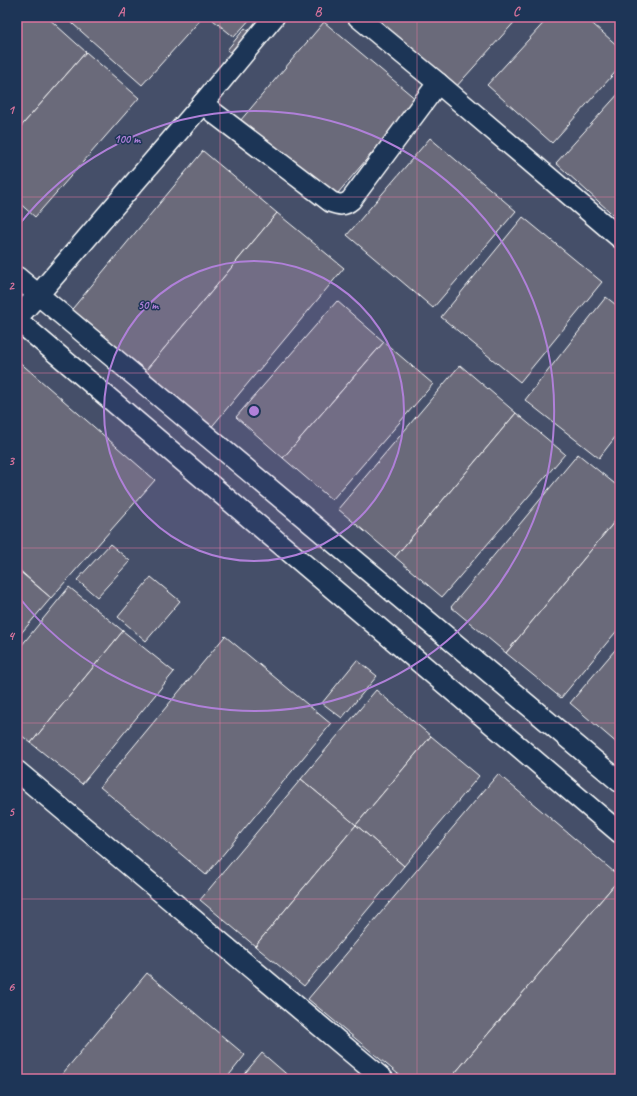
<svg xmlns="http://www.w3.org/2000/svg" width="637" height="1096" font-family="Caveat,sans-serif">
<rect width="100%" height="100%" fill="#344562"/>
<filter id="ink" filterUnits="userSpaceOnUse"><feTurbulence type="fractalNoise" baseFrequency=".025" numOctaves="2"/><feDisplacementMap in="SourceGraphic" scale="8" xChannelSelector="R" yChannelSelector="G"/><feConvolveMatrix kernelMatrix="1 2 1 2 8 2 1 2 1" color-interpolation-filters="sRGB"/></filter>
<g filter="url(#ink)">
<rect fill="#445069" x="17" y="17" width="603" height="1062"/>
<g fill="#6a6a7a" stroke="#fff">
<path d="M17,17H47L86,52L17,131Z"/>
<path d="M65,17H203L142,85Z"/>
<path d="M216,17H252L234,37L213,20Z"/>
<path d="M375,17H519L455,88Z"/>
<path d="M549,17H585L620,48V67L552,143L487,85Z"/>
<path d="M324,22L417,100L332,200L240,121Z"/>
<path d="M245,28L252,34L234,55L227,50Z"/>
<path d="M86,52L139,98L35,217L17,201V131Z"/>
<path d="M620,92V221L556,163Z"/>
<path d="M430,138L516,211L433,308L347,235Z"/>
<path d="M203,151L277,213L142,375L68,314Z"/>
<path d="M277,213L344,268L209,430L142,375Z"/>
<path d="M523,217L602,282L520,382L441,317Z"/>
<path d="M606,297L620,308V431L599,458L525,400Z"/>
<path d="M337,301L384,342L283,458L236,417Z"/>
<path d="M384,342L433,384L332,500L283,458Z"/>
<path d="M17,360L155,480L51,598L17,568Z"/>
<path d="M460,365L516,413L395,557L338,509Z"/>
<path d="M516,413L565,454L442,597L395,557Z"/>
<path d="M578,454L620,488V515L506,653L451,607Z"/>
<path d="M620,515V627L561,698L506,653Z"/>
<path d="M110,544L130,561L97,597L77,580Z"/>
<path d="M17,569L51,598L17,638Z"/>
<path d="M151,577L180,601L146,641L118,617Z"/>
<path d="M69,587L123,631L31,743L17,732V651Z"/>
<path d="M123,631L174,672L82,784L31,743Z"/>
<path d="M225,636L331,724L206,875L100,787Z"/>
<path d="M620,644V744L619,745L570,703Z"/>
<path d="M357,660L377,676L342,718L322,703Z"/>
<path d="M376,690L431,736L356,825L301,779Z"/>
<path d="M431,736L479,776L404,866L356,825Z"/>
<path d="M498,774L620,877V878L450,1079H404L308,999Z"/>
<path d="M301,779L356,825L255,946L200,900Z"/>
<path d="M356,825L404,866L304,986L255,946Z"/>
<path d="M620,878V1079H450Z"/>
<path d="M147,973L245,1055L226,1079H58Z"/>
<path d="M262,1053L292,1079H240Z"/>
</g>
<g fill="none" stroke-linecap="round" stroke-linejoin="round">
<g stroke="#fff" stroke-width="23">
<g id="minor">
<path d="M358,17L438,83L620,238"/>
<path d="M203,103L214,113L331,202C339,205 344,206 351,200L438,83"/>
<path d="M17,277L620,782"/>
<path d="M17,318L38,295L203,103L274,17"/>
<path d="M17,320L620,833"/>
<path d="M17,771L383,1079"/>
</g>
</g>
<use href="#minor" stroke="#1d3557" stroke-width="20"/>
</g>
</g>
<path fill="none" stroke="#da749d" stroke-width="1" stroke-opacity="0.55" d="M220,17V1079M417,17V1079M17,197H620M17,373H620M17,548H620M17,723H620M17,899H620"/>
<circle cx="254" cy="411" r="150" fill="#b080d9" fill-opacity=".12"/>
<g fill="none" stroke="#b080d9" stroke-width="2">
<circle cx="254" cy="411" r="150"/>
<path d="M18 226A300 300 0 1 1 18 596"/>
</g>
<circle cx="254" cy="411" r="6" fill="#b080d9" stroke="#1d3557" stroke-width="2"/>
<g font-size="12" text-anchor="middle" font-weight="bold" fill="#b080d9" stroke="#1d3557" stroke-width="3" stroke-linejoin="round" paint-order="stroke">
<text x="127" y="143">100 m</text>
<text x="148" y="309">50 m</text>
</g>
<rect width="637" height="1096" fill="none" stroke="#1d3557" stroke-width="44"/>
<rect x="22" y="22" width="593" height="1052" fill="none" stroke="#da749d" stroke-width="1.5"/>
<g font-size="13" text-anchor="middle" font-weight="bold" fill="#da749d">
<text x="121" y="16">A</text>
<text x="318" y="16">B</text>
<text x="516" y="16">C</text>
<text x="11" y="114">1</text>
<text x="11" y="290">2</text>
<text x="11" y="465">3</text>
<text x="11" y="640">4</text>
<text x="11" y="816">5</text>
<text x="11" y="991">6</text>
</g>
</svg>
